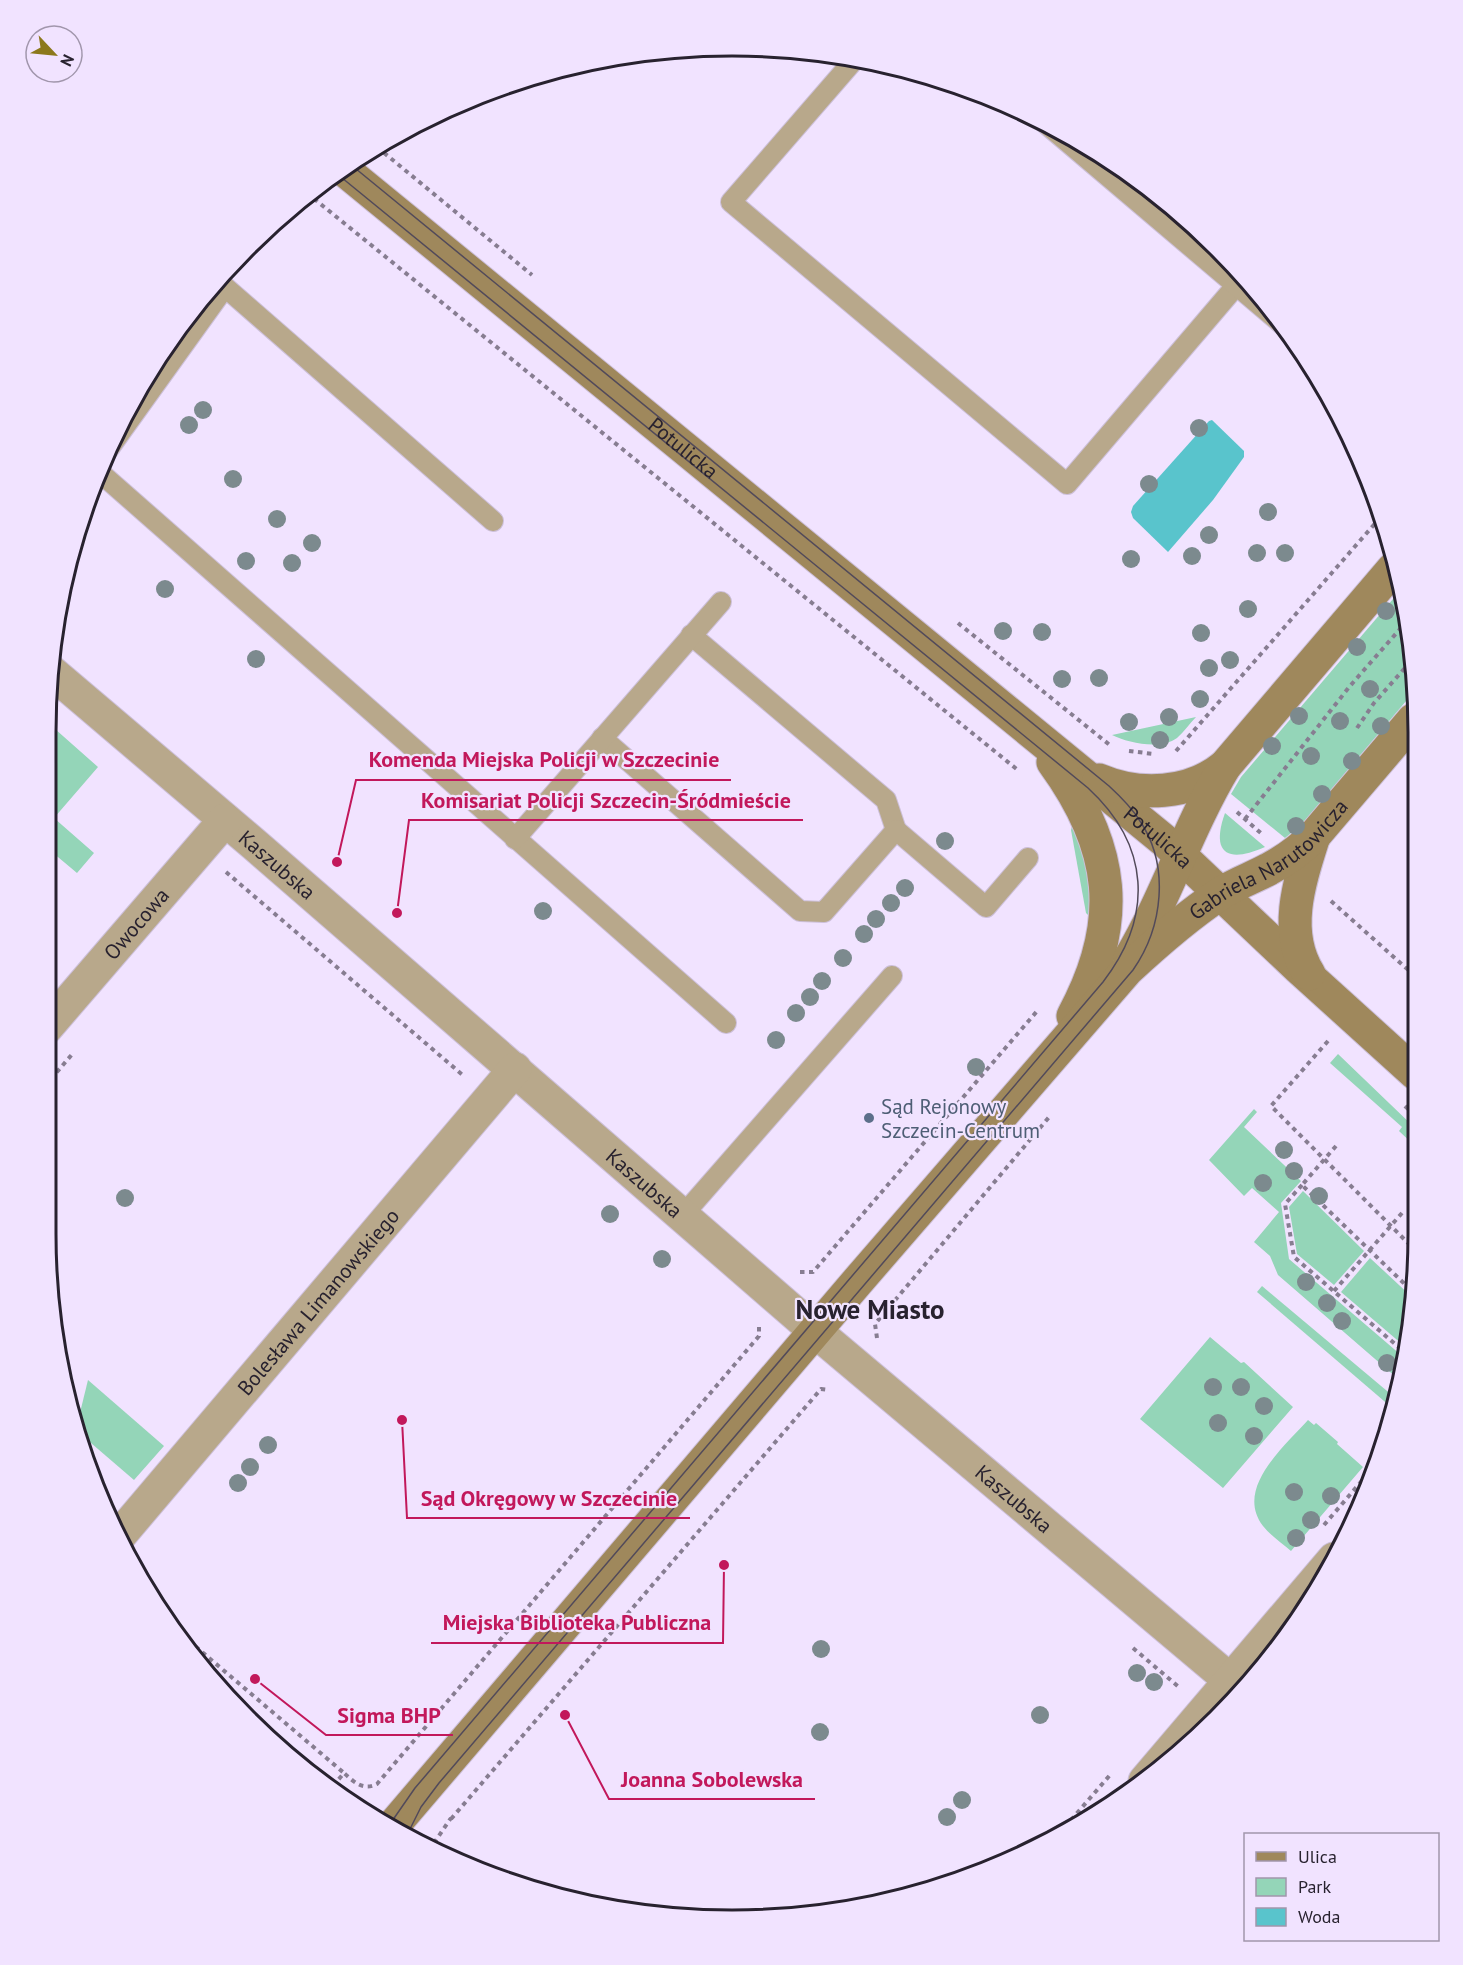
<svg xmlns="http://www.w3.org/2000/svg" width="1463" height="1965" font-family="'PT Sans',sans-serif">
<rect width="100%" height="100%" fill="#f1e3ff"/>
<g fill="#94d5b8">
<path d="M1399,592L1412,642V694L1302,824L1285,838L1231,794L1241,777Z"/>
<path d="M1196,717C1190,723 1184,732 1177,738C1161,750 1128,743 1112,735Z"/>
<path d="M46,721L98,767L54,818L94,853L77,873L46,847Z"/>
<path d="M1225,813L1265,847C1229,863 1210,855 1225,813Z"/>
<path d="M1075,822L1090,857L1091,918L1086,913L1071,830L1072,826Z"/>
<path d="M1338,1054L1415,1128L1416,1147L1399,1131L1402,1127L1330,1063Z"/>
<path d="M1254,1109L1257,1112L1244,1127L1301,1181L1281,1203L1289,1259L1401,1355L1397,1378L1278,1275L1270,1256L1254,1242L1279,1212L1252,1188L1244,1196L1209,1160Z"/>
<path d="M1303,1191L1364,1251L1334,1285L1297,1254L1289,1207Z"/>
<path d="M1370,1258L1413,1298L1403,1345L1341,1292Z"/>
<path d="M1262,1286L1393,1396L1391,1407L1257,1292Z"/>
<path d="M1210,1337L1241,1363L1244,1362L1293,1407L1223,1488L1140,1419Z"/>
<path d="M88,1380L164,1446L134,1480L77,1431L76,1429Z"/>
<path d="M1308,1420L1314,1425L1316,1423L1338,1442L1337,1444L1363,1467L1291,1551C1282,1543 1270,1535 1263,1526C1234,1488 1285,1446 1308,1420Z"/>
</g>
<path fill="#59c4cc" d="M1212,420L1244,451V457L1213,500L1168,552L1133,518L1131,512L1133,506L1209,421Z"/>
<g fill="none" stroke-linecap="round" stroke-linejoin="round">
<g stroke="#cdc0da" stroke-width="22">
<g id="lane">
<path d="M855,59L731,202L1067,484L1235,287"/>
<path d="M1045,123L1283,325"/>
<path d="M105,454L225,287L493,521"/>
<path d="M97,470L726,1023"/>
<path d="M691,635L886,800L896,830"/>
<path d="M602,738L800,911L824,912L896,830L986,907L1028,858"/>
<path d="M515,839L721,602"/>
<path d="M683,1215L892,976"/>
</g>
</g>
<g stroke="#cdc0da" stroke-width="35">
<g id="street">
<path id="s1" d="M49,670L255,845L821,1336L1243,1691"/>
<path id="s2" d="M46,1028L225,820"/>
<path id="s3" d="M120,1535L515,1069"/>
<path d="M1145,1781L1334,1559"/>
</g>
</g>
<g stroke="#cdc0da" stroke-width="35">
<g id="secondary">
<path id="s4" d="M343,169L1166,842L1299,968L1415,1073"/>
<path d="M1053,762C1115,847 1124,922 1073,1016"/>
<path d="M1099,780C1139,797 1190,795 1225,766"/>
<path d="M1130,958C1167,896 1188,827 1225,766L1393,569"/>
<path d="M1309,974C1282,931 1300,880 1314,836"/>
<path id="s5" d="M393,1826L857,1282L1127,970C1156,943 1187,916 1220,894C1236,883 1253,878 1269,869C1286,860 1300,850 1314,836L1413,720"/>
</g>
</g>
<g stroke="#877d91" stroke-width="4" stroke-dasharray="4.5 4.5" stroke-linecap="butt">
<path d="M377,147L532,275"/>
<path d="M307,193L1019,771"/>
<path d="M958,623L1111,746"/>
<path d="M1357,728L1374,703L1412,660"/>
<path d="M1129,751L1154,754"/>
<path d="M1176,751L1379,519"/>
<path d="M1237,812L1263,835"/>
<path d="M1245,819L1350,686L1407,621"/>
<path d="M226,872L465,1077"/>
<path d="M1331,901L1414,975"/>
<path d="M1328,1041L1271,1106L1416,1251"/>
<path d="M45,1086L74,1052"/>
<path d="M1405,1106L1415,1116"/>
<path d="M1336,1146L1302,1185L1414,1293"/>
<path d="M1302,1185L1285,1204L1294,1257L1402,1350"/>
<path d="M800,1272H813L1038,1010"/>
<path d="M1334,1291L1402,1213"/>
<path d="M877,1338L875,1324L1050,1116"/>
<path d="M1324,1525L1378,1462"/>
<path d="M168,1623L344,1773"/>
<path d="M1133,1648L1180,1688"/>
<path d="M333,1786L344,1773C354,1782 363,1791 377,1784L759,1336V1327"/>
<path d="M451,1819L821,1389L829,1390"/>
<path d="M1065,1827L1110,1775"/>
<path d="M435,1852L434,1843L451,1818"/>
</g>
<use href="#lane" stroke="#b8a88b" stroke-width="20"/>
<use href="#street" stroke="#b8a88b" stroke-width="33"/>
<use href="#secondary" stroke="#9f885c" stroke-width="33"/>
<g stroke="#524a5a" stroke-width="1.5">
<path d="M350,164L1109,786C1121,797 1132,808 1140,821C1170,866 1163,927 1133,970L439,1783L421,1807L407,1835"/>
<path d="M336,173L1088,788C1150,845 1154,916 1103,982L415,1788L390,1824"/>
</g>
</g>
<g fill="#7c8a8e">
<circle cx="203" cy="410" r="9"/>
<circle cx="189" cy="425" r="9"/>
<circle cx="1199" cy="428" r="9"/>
<circle cx="233" cy="479" r="9"/>
<circle cx="1149" cy="484" r="9"/>
<circle cx="1268" cy="512" r="9"/>
<circle cx="277" cy="519" r="9"/>
<circle cx="1209" cy="535" r="9"/>
<circle cx="312" cy="543" r="9"/>
<circle cx="1257" cy="553" r="9"/>
<circle cx="1285" cy="553" r="9"/>
<circle cx="1192" cy="556" r="9"/>
<circle cx="1131" cy="559" r="9"/>
<circle cx="246" cy="561" r="9"/>
<circle cx="292" cy="563" r="9"/>
<circle cx="165" cy="589" r="9"/>
<circle cx="1248" cy="609" r="9"/>
<circle cx="1386" cy="611" r="9"/>
<circle cx="1003" cy="631" r="9"/>
<circle cx="1042" cy="632" r="9"/>
<circle cx="1201" cy="633" r="9"/>
<circle cx="1357" cy="647" r="9"/>
<circle cx="256" cy="659" r="9"/>
<circle cx="1230" cy="660" r="9"/>
<circle cx="1209" cy="668" r="9"/>
<circle cx="1099" cy="678" r="9"/>
<circle cx="1062" cy="679" r="9"/>
<circle cx="1370" cy="689" r="9"/>
<circle cx="1200" cy="699" r="9"/>
<circle cx="1299" cy="716" r="9"/>
<circle cx="1169" cy="717" r="9"/>
<circle cx="1340" cy="721" r="9"/>
<circle cx="1129" cy="722" r="9"/>
<circle cx="1381" cy="726" r="9"/>
<circle cx="1160" cy="740" r="9"/>
<circle cx="1272" cy="746" r="9"/>
<circle cx="1311" cy="756" r="9"/>
<circle cx="1352" cy="761" r="9"/>
<circle cx="1322" cy="794" r="9"/>
<circle cx="1296" cy="826" r="9"/>
<circle cx="945" cy="841" r="9"/>
<circle cx="905" cy="888" r="9"/>
<circle cx="891" cy="903" r="9"/>
<circle cx="543" cy="911" r="9"/>
<circle cx="876" cy="919" r="9"/>
<circle cx="864" cy="934" r="9"/>
<circle cx="843" cy="958" r="9"/>
<circle cx="822" cy="981" r="9"/>
<circle cx="810" cy="997" r="9"/>
<circle cx="796" cy="1013" r="9"/>
<circle cx="776" cy="1040" r="9"/>
<circle cx="976" cy="1067" r="9"/>
<circle cx="1284" cy="1150" r="9"/>
<circle cx="1294" cy="1171" r="9"/>
<circle cx="1263" cy="1183" r="9"/>
<circle cx="1319" cy="1196" r="9"/>
<circle cx="125" cy="1198" r="9"/>
<circle cx="610" cy="1214" r="9"/>
<circle cx="662" cy="1259" r="9"/>
<circle cx="1306" cy="1282" r="9"/>
<circle cx="1327" cy="1303" r="9"/>
<circle cx="1342" cy="1321" r="9"/>
<circle cx="1387" cy="1363" r="9"/>
<circle cx="1213" cy="1387" r="9"/>
<circle cx="1241" cy="1387" r="9"/>
<circle cx="1264" cy="1406" r="9"/>
<circle cx="1218" cy="1423" r="9"/>
<circle cx="1254" cy="1436" r="9"/>
<circle cx="268" cy="1445" r="9"/>
<circle cx="250" cy="1467" r="9"/>
<circle cx="238" cy="1483" r="9"/>
<circle cx="1294" cy="1492" r="9"/>
<circle cx="1331" cy="1496" r="9"/>
<circle cx="1311" cy="1520" r="9"/>
<circle cx="1296" cy="1538" r="9"/>
<circle cx="821" cy="1649" r="9"/>
<circle cx="1137" cy="1673" r="9"/>
<circle cx="1154" cy="1682" r="9"/>
<circle cx="1040" cy="1715" r="9"/>
<circle cx="820" cy="1732" r="9"/>
<circle cx="962" cy="1800" r="9"/>
<circle cx="947" cy="1817" r="9"/>
</g>
<circle fill="#5c6f8a" stroke="#f1e3ff" stroke-width="2" cx="869" cy="1118" r="6"/>
<g text-anchor="middle" dominant-baseline="central" stroke-width="4.5" stroke-linejoin="round" paint-order="stroke">
<g font-size="21" fill="#28222f" stroke="#f1e3ff">
<text stroke="none"><textPath href="#s4" startOffset="440">Potulicka</textPath></text>
<text stroke="none"><textPath href="#s4" startOffset="1054">Potulicka</textPath></text>
<text stroke="none"><textPath href="#s5" startOffset="1308">Gabriela Narutowicza</textPath></text>
<text stroke="none"><textPath href="#s1" startOffset="300">Kaszubska</textPath></text>
<text stroke="none"><textPath href="#s2" startOffset="138">Owocowa</textPath></text>
<text stroke="none"><textPath href="#s1" startOffset="786">Kaszubska</textPath></text>
<text stroke="none"><textPath href="#s3" startOffset="306">Bolesława Limanowskiego</textPath></text>
<text stroke="none"><textPath href="#s1" startOffset="1272">Kaszubska</textPath></text>
</g>
<g font-size="21" fill="#4e5e75" stroke="#f1e3ff" text-anchor="start">
<text x="881" y="1106">Sąd Rejonowy<tspan x="881" dy="24">Szczecin-Centrum</tspan></text>
</g>
<g font-size="27" font-weight="bold" fill="#28222f" stroke="#f1e3ff">
<text x="870" y="1309">Nowe Miasto</text>
</g>
</g>
<path d="M0 0H1463V1965H0ZM732 56H732A676 676 0 0 1 1408 732V1234A676 676 0 0 1 732 1910H732A676 676 0 0 1 56 1234V732A676 676 0 0 1 732 56Z" fill="#f1e3ff" fill-rule="evenodd"/>
<path fill="none" stroke="#28222f" stroke-width="3" d="M732 56H732A676 676 0 0 1 1408 732V1234A676 676 0 0 1 732 1910H732A676 676 0 0 1 56 1234V732A676 676 0 0 1 732 56Z"/>
<path fill="none" stroke="#c2185b" stroke-width="2" d="M337 862L356 780H731M397 913L409 820H803M402 1420L407 1518H690M724 1565L723 1643H431M255 1679L326 1735H453M565 1715L609 1799H815"/>
<g fill="#c2185b" stroke="#f1e3ff" stroke-width="2">
<circle cx="337" cy="862" r="6"/>
<circle cx="397" cy="913" r="6"/>
<circle cx="402" cy="1420" r="6"/>
<circle cx="724" cy="1565" r="6"/>
<circle cx="255" cy="1679" r="6"/>
<circle cx="565" cy="1715" r="6"/>
</g>
<g font-size="22" text-anchor="middle" font-weight="bold" fill="#c2185b" stroke="#f1e3ff" stroke-width="4.5" stroke-linejoin="round" paint-order="stroke">
<text x="544" y="767">Komenda Miejska Policji w Szczecinie</text>
<text x="606" y="808">Komisariat Policji Szczecin-Śródmieście</text>
<text x="549" y="1506">Sąd Okręgowy w Szczecinie</text>
<text x="577" y="1630">Miejska Biblioteka Publiczna</text>
<text x="389" y="1723">Sigma BHP</text>
<text x="712" y="1787">Joanna Sobolewska</text>
</g>
<rect x="1244" y="1833" width="195" height="108" fill="#f1e3ff" stroke="#a196ac" stroke-width="1.5"/>
<rect x="1256" y="1852" width="30" height="9" fill="#9f885c" stroke="#a196ac" stroke-width="1.5"/>
<text x="1298" y="1863" font-size="18" fill="#28222f">Ulica</text>
<rect x="1256" y="1878" width="30" height="18" fill="#94d5b8" stroke="#a196ac" stroke-width="1.5"/>
<text x="1298" y="1893" font-size="18" fill="#28222f">Park</text>
<rect x="1256" y="1908" width="30" height="18" fill="#59c4cc" stroke="#a196ac" stroke-width="1.5"/>
<text x="1298" y="1923" font-size="18" fill="#28222f">Woda</text>
<g transform="translate(54 54) rotate(116)"><circle r="28" fill="#f1e3ff" stroke="#a196ac" stroke-width="1.5"/>
<path d="M0-4.5L10 22L0 15L-10 22Z" fill="#8c781c"/>
<text y="-9" font-size="16" font-weight="bold" text-anchor="middle" fill="#28222f">N</text>
</g>
</svg>
